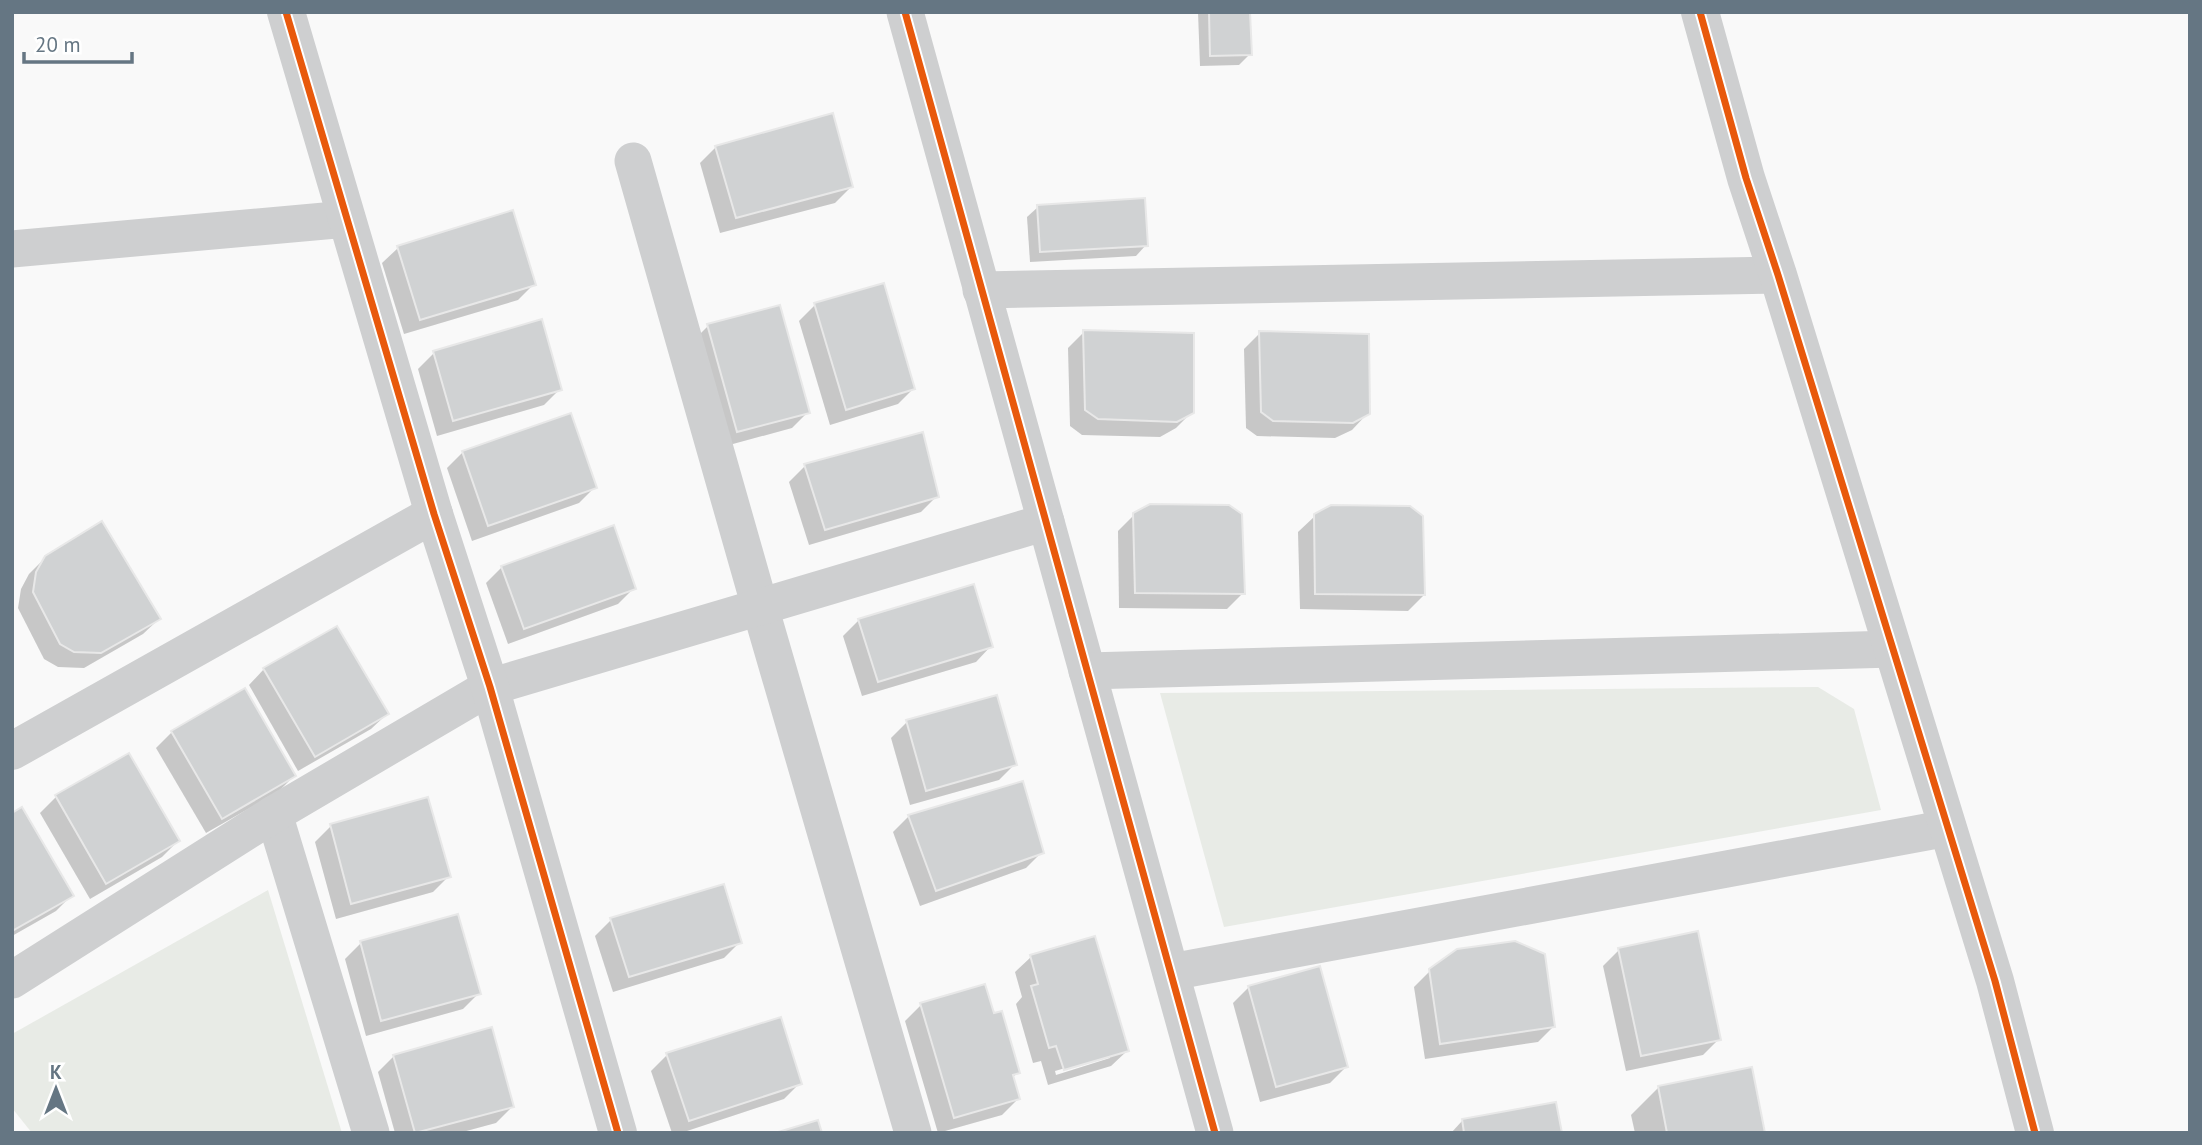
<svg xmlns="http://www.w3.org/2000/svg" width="2202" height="1145" font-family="'PT Sans',sans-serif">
<rect width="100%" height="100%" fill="#f9f9f9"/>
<g fill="#e8ebe6">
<path d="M1818,687L1854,709L1881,810L1224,927L1160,693Z"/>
<path d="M268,890L342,1133H32L12,1108V1034Z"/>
</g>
<g fill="#0003" fill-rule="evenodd">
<path d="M1198,12H1249L1250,54L1239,65L1200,66Z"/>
<path d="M716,147L851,187L835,203L720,233L700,163Z"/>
<path d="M1038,207L1146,245L1136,256L1030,262L1027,217Z"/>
<path d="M398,248L534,284L518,300L404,334L382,263Z"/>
<path d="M815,305L914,388L898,404L830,425L799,321Z"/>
<path d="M708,326L808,412L792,428L722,447L693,341Z"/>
<path d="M1084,332L1192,412L1176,428L1160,437L1082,435L1070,426L1068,348Z"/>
<path d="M1260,333L1368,413L1352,430L1335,438L1257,436L1246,428L1244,349Z"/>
<path d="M434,353L560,389L544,405L437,436L418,369Z"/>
<path d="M463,452L595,487L579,503L472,541L447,468Z"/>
<path d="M805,466L937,496L921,512L809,545L789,482Z"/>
<path d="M1134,515L1243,593L1227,609L1119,608L1118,531Z"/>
<path d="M1315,516L1424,595L1408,611L1300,609L1298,532Z"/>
<path d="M46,557L159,619L143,634L84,668L58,667L44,659L18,608L21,589L29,574Z"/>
<path d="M502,567L634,588L618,604L508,644L486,583Z"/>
<path d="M859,620L991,646L976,662L862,696L843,636Z"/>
<path d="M264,669L387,714L371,729L298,771L249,685Z"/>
<path d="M244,690L294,776L278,792L206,833L156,748L172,732Z"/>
<path d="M907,722L1015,764L999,780L910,805L891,738Z"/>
<path d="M128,755L178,841L162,857L90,899L40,813L56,797Z"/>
<path d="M12,815L72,895L56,911L12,936Z"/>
<path d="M909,816L1042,852L1026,868L920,906L893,832Z"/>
<path d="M331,826L449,876L433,892L336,919L315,842Z"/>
<path d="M611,920L740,942L724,958L613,992L595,936Z"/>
<path d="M361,943L479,993L463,1009L366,1036L345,959Z"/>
<path d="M1619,950L1719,1039L1703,1055L1626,1071L1603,966Z"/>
<path d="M1031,957L1127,1051L1111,1066L1048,1085L1041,1061L1033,1063L1016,1004L1022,997L1015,972ZM1110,1055V1058L1056,1075L1055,1071Z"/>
<path d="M1430,971L1554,1026L1538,1042L1425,1059L1414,987Z"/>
<path d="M1249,987L1346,1067L1330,1083L1260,1102L1233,1003Z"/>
<path d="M921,1005L993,1015L1018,1072L1012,1078L1018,1099L1002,1115L938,1133L905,1021Z"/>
<path d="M667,1055L800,1083L784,1099L681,1133H672L651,1071Z"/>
<path d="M394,1056L512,1107L496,1123L459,1133H395L378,1072Z"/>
<path d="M1659,1087L1764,1133H1635L1631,1115Z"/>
<path d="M1462,1121L1560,1133H1451Z"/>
</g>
<g fill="#d0d2d3" stroke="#e8e8e8" stroke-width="2">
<path d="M1209,12H1250L1252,55L1210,56Z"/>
<path d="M833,113L853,187L736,218L715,146Z"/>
<path d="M1145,198L1148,246L1040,252L1037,205Z"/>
<path d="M513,210L536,285L420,320L397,246Z"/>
<path d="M884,283L915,389L846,410L814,303Z"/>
<path d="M780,305L810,413L737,432L707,324Z"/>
<path d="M542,319L562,390L453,421L433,351Z"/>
<path d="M1083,330L1194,333V413L1177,422L1098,419L1085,410Z"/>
<path d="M1259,331L1369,334L1370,414L1353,423L1273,421L1261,412Z"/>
<path d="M571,413L597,488L488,526L462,451Z"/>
<path d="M923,432L939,497L825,530L804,464Z"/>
<path d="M1150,504L1229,505L1242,514L1245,594L1135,593L1133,513Z"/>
<path d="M1331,505L1410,506L1423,516L1425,595L1315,594L1314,514Z"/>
<path d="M102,521L161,619L101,653L74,652L60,644L33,592L36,572L45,556Z"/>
<path d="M614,525L636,589L524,629L501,566Z"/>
<path d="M974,584L993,647L878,682L858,619Z"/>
<path d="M337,626L389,714L315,757L263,668Z"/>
<path d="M245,688L296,776L222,819L171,731Z"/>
<path d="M997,695L1017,765L926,791L906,720Z"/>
<path d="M129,753L180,841L106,884L55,795Z"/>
<path d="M1023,781L1044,853L936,891L908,815Z"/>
<path d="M428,797L451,877L351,904L330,824Z"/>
<path d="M22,807L74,896L12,931V813Z"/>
<path d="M724,884L742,943L629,977L610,918Z"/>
<path d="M458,914L481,994L381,1021L360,941Z"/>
<path d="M1698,931L1721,1040L1641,1056L1618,948Z"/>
<path d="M1095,936L1129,1051L1064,1070L1056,1046L1049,1048L1031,986L1038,984L1030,955Z"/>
<path d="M1515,941L1545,954L1555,1027L1440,1044L1429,969L1457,949Z"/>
<path d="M1320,966L1348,1067L1276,1087L1248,986Z"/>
<path d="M985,984L994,1013L1002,1011L1020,1073L1013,1075L1020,1099L954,1118L920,1003Z"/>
<path d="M781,1017L802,1084L689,1121L666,1053Z"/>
<path d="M492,1027L514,1107L415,1133L393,1055Z"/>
<path d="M1752,1067L1765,1133H1667L1658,1086Z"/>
<path d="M1556,1102L1562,1133H1464L1462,1119Z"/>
<path d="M818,1120L822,1133H775Z"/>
</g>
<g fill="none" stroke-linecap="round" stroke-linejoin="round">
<g stroke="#cecfd0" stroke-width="37">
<path d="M905,12L1215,1133"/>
<path d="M633,161L760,607L913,1133"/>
<path d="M12,249L347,219"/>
<path d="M981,290L1778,275"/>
<path d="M1087,671L1893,649"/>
<path d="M274,814L371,1133"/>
<path d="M1171,972L1948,828"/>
<path d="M12,980L274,814L490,687L1046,522"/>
</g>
<g stroke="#cecfd0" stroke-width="38">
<path d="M286,12L434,514L490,687L618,1133"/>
<path d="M1700,12L1746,178L1778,275L1995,981L2035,1133"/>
<path d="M12,751L434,514"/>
</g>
<g stroke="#fff" stroke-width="11">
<g id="cycleway">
<path d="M286,12L434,514L490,687L618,1133"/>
<path d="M905,12L1215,1133"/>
<path d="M1700,12L1746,178L1778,275L1995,981L2035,1133"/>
</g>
</g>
<use href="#cycleway" stroke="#e8590c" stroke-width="7"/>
</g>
<rect width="2202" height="1145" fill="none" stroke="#657683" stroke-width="28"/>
<g transform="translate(56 1089)" stroke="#ffffff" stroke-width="5" paint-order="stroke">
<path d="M0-5L12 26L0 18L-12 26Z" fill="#657683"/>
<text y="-10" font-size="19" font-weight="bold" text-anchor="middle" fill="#657683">K</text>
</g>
<path d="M24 52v10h108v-10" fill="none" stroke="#657683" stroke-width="3.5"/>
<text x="35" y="52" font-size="21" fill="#657683" stroke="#ffffff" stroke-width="5" paint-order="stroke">20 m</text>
</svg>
